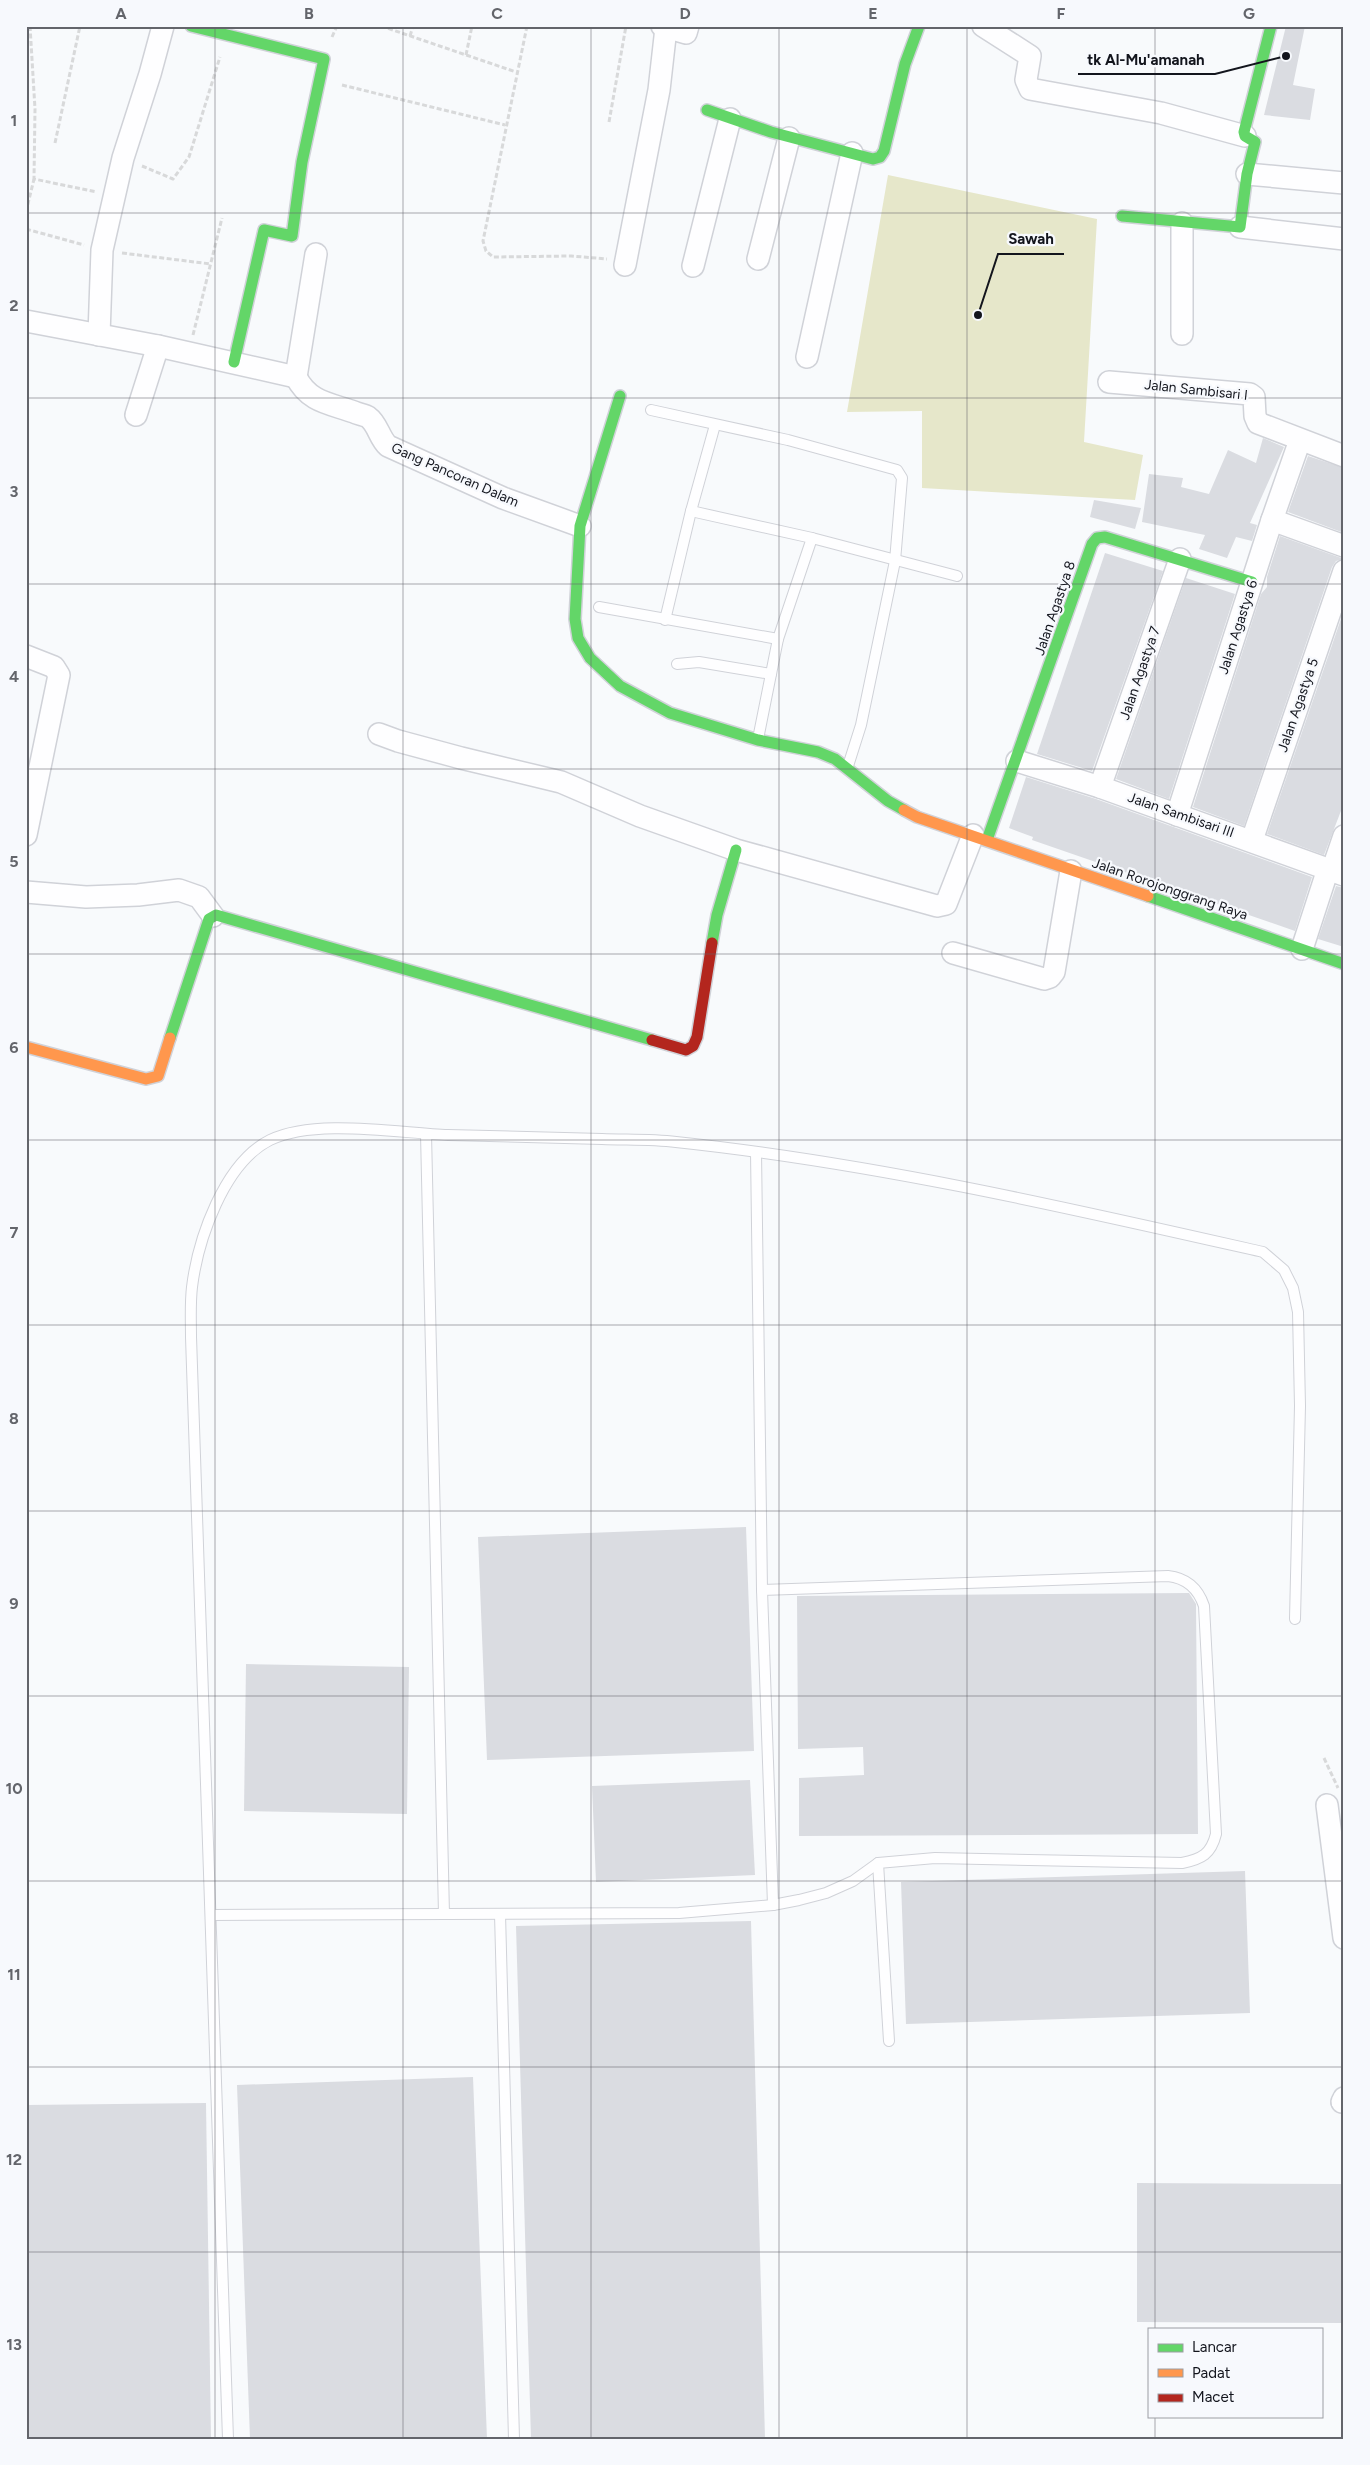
<svg xmlns="http://www.w3.org/2000/svg" width="1370" height="2465" font-family="Figtree,sans-serif">
<rect width="100%" height="100%" fill="#f8fafc"/>
<path fill="#e6e7ca" d="M888,175L1097,219L1084,442L1143,455L1135,500L922,488V411L847,412Z"/>
<g fill="#dadce1">
<path d="M1286,26H1305L1293,85L1315,89L1310,120L1264,115Z"/>
<path d="M1263,438L1284,447L1250,523L1257,525L1252,541L1236,537L1227,558L1199,549L1205,535L1142,522L1149,474L1183,478L1181,487L1209,494L1228,450L1256,463Z"/>
<path d="M1308,456L1344,468V533L1288,512Z"/>
<path d="M1094,500L1141,508L1135,529L1090,517Z"/>
<path d="M1280,536L1344,559L1336,561L1332,567L1244,826L1193,807L1261,594L1267,587V577Z"/>
<path d="M1105,553L1163,571L1092,771L1037,754Z"/>
<path d="M1186,578L1235,594L1169,799L1116,779Z"/>
<path d="M1344,610V803L1324,855L1267,834Z"/>
<path d="M1026,777L1096,799L1312,877L1295,931L1032,840L1033,837L1009,828Z"/>
<path d="M1336,886L1344,888V947L1318,939Z"/>
<path d="M746,1527L754,1751L487,1760L478,1537Z"/>
<path d="M1189,1593L1196,1604L1198,1834L799,1836V1778L864,1775L863,1747L798,1749L797,1596Z"/>
<path d="M246,1664L409,1667L407,1814L244,1811Z"/>
<path d="M750,1780L755,1875L596,1882L592,1786Z"/>
<path d="M1245,1871L1250,2013L906,2024L901,1882Z"/>
<path d="M751,1921L765,2439H531L516,1926Z"/>
<path d="M473,2077L487,2439H250L237,2085Z"/>
<path d="M206,2103L211,2439H26V2105Z"/>
<path d="M1137,2183L1344,2184V2323L1137,2322Z"/>
</g>
<g fill="none" stroke-linecap="round" stroke-linejoin="round">
<g stroke="#d0d2d8" stroke-width="12">
<g id="lane">
<path d="M651,410L788,440L897,470L902,478L895,561L861,725L848,766"/>
<path d="M691,511L812,538"/>
<path d="M599,607L778,639"/>
<path d="M665,620L691,511L715,425"/>
<path d="M677,664L699,662L771,674"/>
<path d="M758,739L778,639L812,538L957,576"/>
<path d="M426,1134L444,1914"/>
<path d="M756,1152L762,1590L773,1905"/>
<path d="M878,1863L889,2041"/>
<path d="M500,1914L514,2439"/>
<path d="M211,1915L679,1913L773,1905L799,1900L826,1893L853,1881L878,1863L935,1858L1182,1863C1202,1859 1211,1854 1216,1834L1204,1606C1198,1588 1186,1578 1168,1576L762,1590"/>
<path d="M228,2439L191,1337C191,1321 190,1304 192,1287C198,1239 224,1163 270,1140C315,1118 398,1133 448,1135C499,1136 550,1138 602,1139C626,1140 651,1139 676,1142C874,1163 1069,1208 1263,1252L1284,1270L1293,1288L1298,1312L1300,1406L1295,1619"/>
</g>
</g>
<g stroke="#d0d2d8" stroke-width="24">
<g id="street">
<path d="M662,26L686,33L688,26"/>
<path d="M983,26L1030,56L1026,80L1030,89L1161,113L1245,136"/>
<path d="M1247,174L1344,183"/>
<path d="M1182,223V334"/>
<path d="M1240,227L1344,239"/>
<path d="M758,259L789,138"/>
<path d="M625,265L659,90L666,28"/>
<path d="M693,266L730,119"/>
<path d="M26,321L158,346L296,377"/>
<path d="M99,335L102,250L123,158L150,74L163,26"/>
<path d="M807,357L852,153"/>
<path d="M296,377C309,402 328,403 354,412C358,414 365,415 368,417C378,424 379,438 388,446L503,498L580,526"/>
<path d="M296,377L316,254"/>
<path d="M1109,382L1250,394L1254,397L1255,416L1258,423L1344,456"/>
<path d="M136,415L158,346"/>
<path d="M1272,520L1344,546"/>
<path d="M26,656L54,667L59,675L26,835"/>
<path d="M379,734L398,741L461,758L561,782L640,816L736,850L937,906L946,904L973,835"/>
<path d="M1017,761L1100,787L1344,875"/>
<path d="M1100,787L1180,559"/>
<path d="M1177,815L1272,520L1300,440"/>
<path d="M1252,840L1344,571"/>
<path d="M1332,871L1344,836"/>
<path d="M26,892L86,897L138,895L179,890L199,897L213,916"/>
<path d="M1302,949L1328,869"/>
<path d="M953,953L1044,979L1050,977L1054,972L1071,871"/>
<path d="M1327,1805L1344,1938"/>
<path d="M1342,2102L1344,2098"/>
</g>
</g>
<g stroke="#d0d2d8" stroke-width="14">
<g id="fast">
<path d="M191,26L324,59L302,162L292,236L264,230L234,362"/>
<path d="M707,110L771,132L873,159L880,157L884,151L905,64L919,26"/>
<path d="M1122,216L1240,227L1247,174L1255,142L1245,136L1244,132L1271,26"/>
<path d="M620,396L580,526L575,619L578,638L590,658L620,686L670,713L758,740L818,752L835,759L888,801L904,810"/>
<path d="M987,840L1092,544L1097,538L1105,537L1252,582"/>
<path d="M1148,896L1344,964"/>
<path d="M712,943L717,915L736,850"/>
<path d="M170,1038L209,919L216,915L652,1040"/>
</g>
</g>
<g stroke="#d0d2d8" stroke-width="14">
<g id="slow">
<path d="M904,810L917,817L1148,896"/>
<path d="M26,1047L146,1079L158,1076L170,1038"/>
</g>
</g>
<g stroke="#d0d2d8" stroke-width="14">
<path id="jam" d="M652,1040L686,1050L693,1046L697,1037L712,943"/>
</g>
<g stroke="#d8d9da" stroke-width="3" stroke-dasharray="5 2.5" stroke-linecap="butt">
<path d="M30,26L35,109L34,179L97,192"/>
<path d="M381,26L516,72"/>
<path d="M527,26L483,241L486,251L493,257L571,256L607,259"/>
<path d="M410,36L413,26"/>
<path d="M332,37L337,26"/>
<path d="M466,55L472,26"/>
<path d="M342,85L505,125"/>
<path d="M609,122L626,26"/>
<path d="M55,143L80,26"/>
<path d="M142,166L173,179L189,157L220,57"/>
<path d="M26,212L34,179"/>
<path d="M26,229L84,245"/>
<path d="M122,253L211,264"/>
<path d="M193,335L222,218"/>
<path d="M1324,1758L1338,1788"/>
</g>
<use href="#lane" stroke="#fefeff" stroke-width="10"/>
<use href="#street" stroke="#fefeff" stroke-width="21"/>
<use href="#fast" stroke="#63d668" stroke-width="11"/>
<use href="#slow" stroke="#ff974d" stroke-width="11"/>
<use href="#jam" stroke="#b3261e" stroke-width="11"/>
</g>
<path fill="none" stroke="#63656b" stroke-width="1" stroke-opacity="0.55" d="M215,26V2439M403,26V2439M591,26V2439M779,26V2439M967,26V2439M1155,26V2329M26,213H1344M26,398H1344M26,584H1344M26,769H1344M26,954H1344M26,1140H1344M26,1325H1344M26,1511H1344M26,1696H1344M26,1881H1344M26,2067H1344M26,2252H1344M1155,2416V2439"/>
<g text-anchor="middle" dominant-baseline="central" stroke-width="4.5" stroke-linejoin="round" paint-order="stroke">
<g font-size="14" fill="#13151d" stroke="#f7f9fd">
<text transform="translate(1196 390) rotate(6)">Jalan Sambisari I</text>
<text transform="translate(455 475) rotate(24)">Gang Pancoran Dalam</text>
<text transform="translate(1055 608) rotate(-71)">Jalan Agastya 8</text>
<text transform="translate(1238 627) rotate(-72)">Jalan Agastya 6</text>
<text transform="translate(1140 673) rotate(-71)">Jalan Agastya 7</text>
<text transform="translate(1298 705) rotate(-71)">Jalan Agastya 5</text>
<text transform="translate(1181 815) rotate(19)">Jalan Sambisari III</text>
<text transform="translate(1170 889) rotate(19)">Jalan Rorojonggrang Raya</text>
</g>
</g>
<path fill="none" stroke="#13151d" stroke-width="2" d="M1286 56L1215 74H1078M978 315L998 254H1064"/>
<g fill="#13151d" stroke="#f7f9fd" stroke-width="2">
<circle cx="1286" cy="56" r="5"/>
<circle cx="978" cy="315" r="5"/>
</g>
<g font-size="15" text-anchor="middle" font-weight="bold" fill="#13151d" stroke="#f7f9fd" stroke-width="4.5" stroke-linejoin="round" paint-order="stroke">
<text x="1146" y="65">tk Al-Mu'amanah</text>
<text x="1031" y="244">Sawah</text>
</g>
<rect width="1370" height="2465" fill="none" stroke="#f7f9fd" stroke-width="55"/>
<rect x="1148" y="2328" width="175" height="90" fill="#f7f9fd" stroke="#9c9ea3"/>
<rect x="1158" y="2344" width="25" height="8" fill="#63d668" stroke="#9c9ea3"/>
<text x="1192" y="2352" font-size="15" fill="#13151d">Lancar</text>
<rect x="1158" y="2369" width="25" height="8" fill="#ff974d" stroke="#9c9ea3"/>
<text x="1192" y="2378" font-size="15" fill="#13151d">Padat</text>
<rect x="1158" y="2394" width="25" height="8" fill="#b3261e" stroke="#9c9ea3"/>
<text x="1192" y="2402" font-size="15" fill="#13151d">Macet</text>
<rect x="28" y="28" width="1314" height="2410" fill="none" stroke="#63656b" stroke-width="2"/>
<g font-size="16" text-anchor="middle" font-weight="bold" fill="#63656b">
<text x="121" y="19">A</text>
<text x="309" y="19">B</text>
<text x="497" y="19">C</text>
<text x="685" y="19">D</text>
<text x="873" y="19">E</text>
<text x="1061" y="19">F</text>
<text x="1249" y="19">G</text>
<text x="14" y="126">1</text>
<text x="14" y="311">2</text>
<text x="14" y="497">3</text>
<text x="14" y="682">4</text>
<text x="14" y="867">5</text>
<text x="14" y="1053">6</text>
<text x="14" y="1238">7</text>
<text x="14" y="1424">8</text>
<text x="14" y="1609">9</text>
<text x="14" y="1794">10</text>
<text x="14" y="1980">11</text>
<text x="14" y="2165">12</text>
<text x="14" y="2350">13</text>
</g>
</svg>
